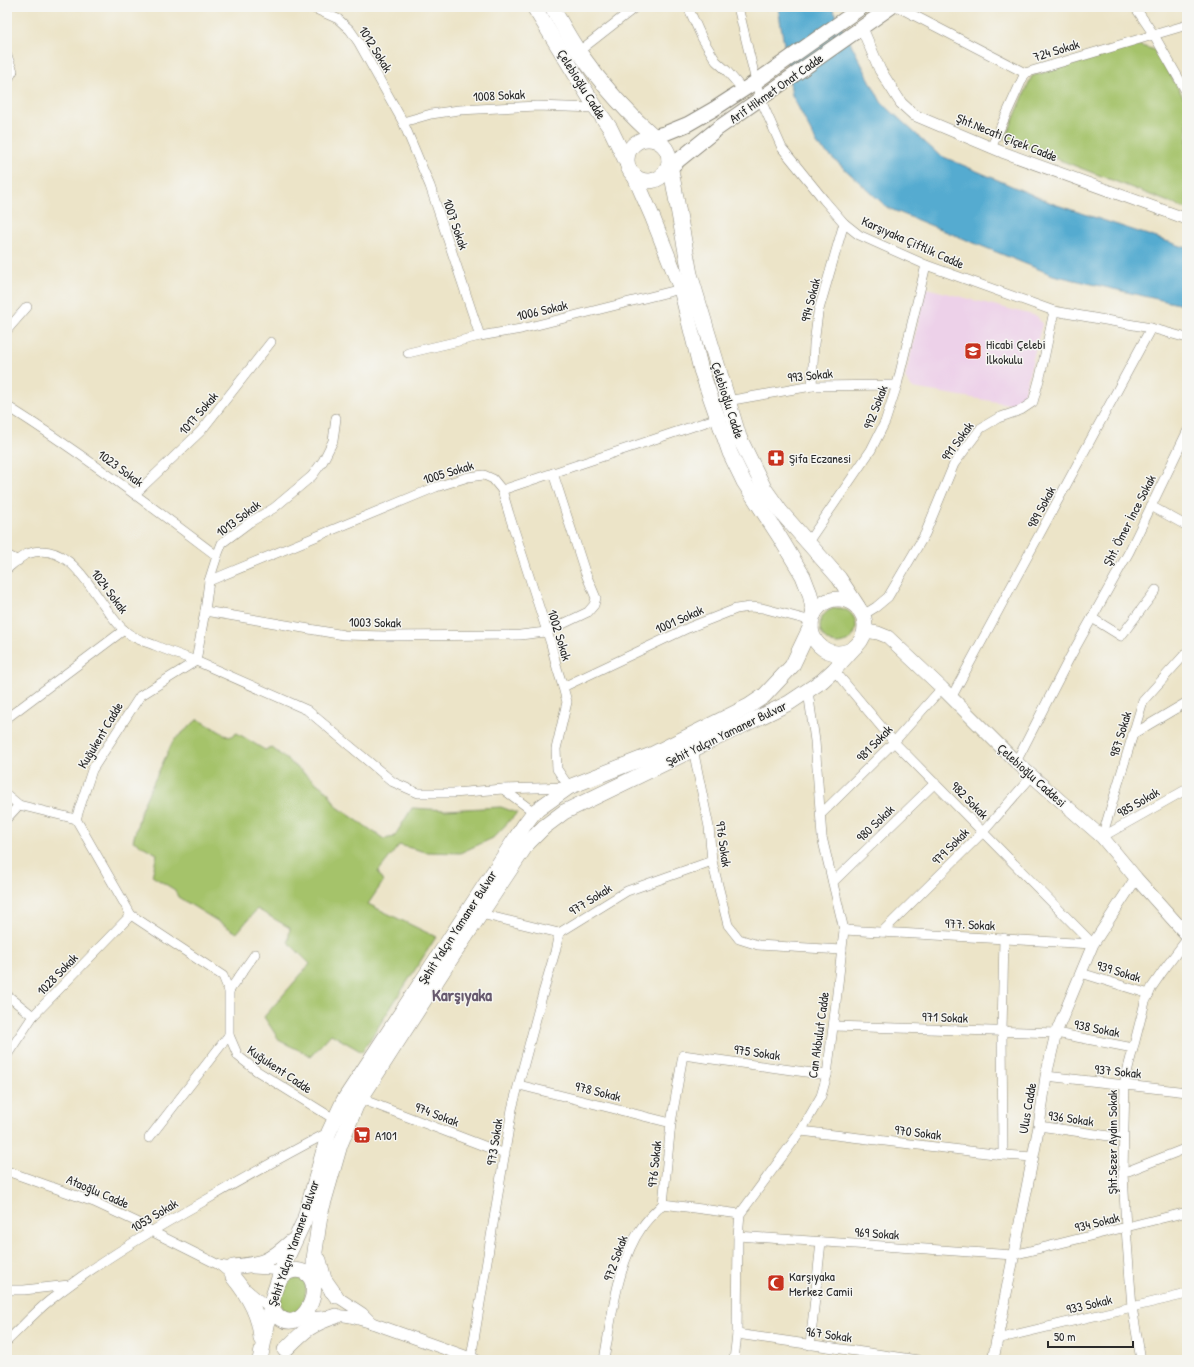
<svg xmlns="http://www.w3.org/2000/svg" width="1194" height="1367" font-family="'Patrick Hand',sans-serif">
<rect width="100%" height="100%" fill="#f6f6f2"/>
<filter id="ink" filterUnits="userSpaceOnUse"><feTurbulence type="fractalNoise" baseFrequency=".025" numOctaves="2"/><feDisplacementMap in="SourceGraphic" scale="8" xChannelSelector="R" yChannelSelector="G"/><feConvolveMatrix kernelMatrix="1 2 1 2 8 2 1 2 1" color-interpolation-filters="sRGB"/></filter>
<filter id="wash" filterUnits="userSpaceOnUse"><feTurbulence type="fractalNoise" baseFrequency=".012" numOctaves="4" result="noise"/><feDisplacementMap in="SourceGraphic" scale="16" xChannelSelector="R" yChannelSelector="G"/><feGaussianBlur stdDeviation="0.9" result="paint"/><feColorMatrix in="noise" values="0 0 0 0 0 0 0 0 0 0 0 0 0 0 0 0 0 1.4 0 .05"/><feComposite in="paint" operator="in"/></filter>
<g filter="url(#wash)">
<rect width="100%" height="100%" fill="#ece4c8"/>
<path fill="#edd1e9" d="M926,288L1037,316L1042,324L1021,406L912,388L905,378Z"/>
<g fill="#a5c36b" stroke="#68774b">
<path d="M1138,45L1155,50L1187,103V209L1005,139L1032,76Z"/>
<circle cx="838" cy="626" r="18"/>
<path d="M198,719L229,737L237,733L265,750L271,747L328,792L336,806L384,839L394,837L412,808L446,810L501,807L517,813L493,838L460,853L426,852L399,845L378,872L383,882L368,904L436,937L362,1052L331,1034L311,1056L280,1041L264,1017L310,964L288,942L290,928L257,909L237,933L178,897L175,890L152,876L157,854L133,841L142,807L173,741Z"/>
<path d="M291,1279C313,1274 305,1296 302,1308C299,1309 296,1312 293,1313C291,1313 289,1313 287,1312C275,1307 283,1285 291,1279Z"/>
</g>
<path fill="#54abd0" stroke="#406b7e" d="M778,7H832L881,102L939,155L1054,204L1187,248V306L1053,275L888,208L818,145L792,95Z"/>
</g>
<g filter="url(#ink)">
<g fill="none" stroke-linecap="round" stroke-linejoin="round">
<g stroke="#8c887a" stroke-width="10">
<g id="minor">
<path d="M311,7L338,19L350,30L359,43L403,122L430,186L480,336"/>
<path d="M688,7L702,38L716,61L726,70L743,90"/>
<path d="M738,7L760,98L782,148L824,200L844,223L859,235L926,265L1054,311L1151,328L1187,338"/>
<path d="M898,7L1025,73L1187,25"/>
<path d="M1135,7L1154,35L1187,93"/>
<path d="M578,52L633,9L631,7"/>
<path d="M7,56L13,71L7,81"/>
<path d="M403,122L431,114L459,110L537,106L596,108"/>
<path d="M991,148L1025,73"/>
<path d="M7,330L27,307"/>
<path d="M408,353L480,336L521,329L681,289"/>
<path d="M812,386L814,344L818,313L844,223"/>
<path d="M727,401L812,386L897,385"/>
<path d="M7,406C80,452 148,504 217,556"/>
<path d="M502,490L718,418"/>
<path d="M135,494L201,431L271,342"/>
<path d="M1151,506L1187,526"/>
<path d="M808,542L871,450L885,422L897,385L926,265"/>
<path d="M7,555L18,561"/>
<path d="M7,569C13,564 20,557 27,554C74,536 96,605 124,630C132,638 143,641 154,645C168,651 182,656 196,661L205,611L209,581L217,556L222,543L250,522L274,508L312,476L323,461L333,441L336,418"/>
<path d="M209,581L436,487L468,477L484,475L493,479L502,490L509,514L551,644L557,668L563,687L567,702L556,749L557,769L569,787"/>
<path d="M205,611L344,635L386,636L520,635L546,632L588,612L594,605L596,598L585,572L553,473"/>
<path d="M863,615L876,607L888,597L925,534L954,464L981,428L998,418L1021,410L1033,402L1041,373L1054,311"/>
<path d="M1092,618L1121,636L1156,590"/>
<path d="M834,670L894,742L1093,944"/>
<path d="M563,687L688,628L736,609L750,607L762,608L812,621"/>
<path d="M951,698L1151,328"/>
<path d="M7,718L124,630"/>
<path d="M1133,734L1187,702"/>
<path d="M693,749L709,827L712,861L728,925L739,939L758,945L842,950"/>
<path d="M1016,762L1069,659L1129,552L1187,432"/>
<path d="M503,789L567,787"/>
<path d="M7,795L19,805L76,819"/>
<path d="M821,814L894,742L942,688"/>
<path d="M7,818L19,805"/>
<path d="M1102,837L1143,701L1187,652"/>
<path d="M1102,837L1187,789"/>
<path d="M833,882L935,783"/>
<path d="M481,914L559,933L627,891L712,861"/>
<path d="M844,930L1093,944"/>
<path d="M882,932L983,832L1032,776"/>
<path d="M1081,973L1149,994"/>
<path d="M229,991L255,954"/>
<path d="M7,995L33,1016"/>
<path d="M834,1026L1056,1033L1133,1048"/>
<path d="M7,1055L33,1016L131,915"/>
<path d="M1046,1076L1187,1092"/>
<path d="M519,1085L671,1123"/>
<path d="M361,1099L505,1154"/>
<path d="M334,1119L257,1071L238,1056L229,1035V991L223,976L131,915L76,819L92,770L140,696L196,661L307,710L393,782L418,793H453L503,789L534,812"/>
<path d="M1039,1126L1123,1138"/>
<path d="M801,1131L1003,1155L1033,1157"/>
<path d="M149,1138L229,1035"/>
<path d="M1003,1155L1002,1031L1004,938"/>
<path d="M7,1171L94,1202L137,1222L151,1231L219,1265"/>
<path d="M1123,1173L1187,1148"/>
<path d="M663,1204L671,1123L683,1055L827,1075"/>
<path d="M738,1236L1013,1255L1187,1212"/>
<path d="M253,1269L286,1271"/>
<path d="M236,1279L219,1265L238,1268"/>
<path d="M247,1289L274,1312"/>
<path d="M7,1290H24L69,1285"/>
<path d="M737,1334L918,1360"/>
<path d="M997,1339L1187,1294"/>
<path d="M7,1341C21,1328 34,1313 49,1301C95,1264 147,1233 199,1204C242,1179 285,1155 329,1132"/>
<path d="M810,1345L821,1242"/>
<path d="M471,1358L512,1109L541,1000L555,952L559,933"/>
<path d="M604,1360C611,1320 618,1260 642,1227C648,1218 656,1211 663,1204L740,1214"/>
<path d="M734,1360L737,1334L738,1236L740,1214L801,1131L821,1096L827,1075L835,1011L844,930L822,837L815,741L808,691"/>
<path d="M1141,1360L1132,1307L1126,1228L1123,1173L1125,1080L1145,1002L1152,987L1163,971L1187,939"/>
</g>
</g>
<g stroke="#8c887a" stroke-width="12">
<g id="tertiary">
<path d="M862,28L880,70L901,103L914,115L1002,152L1187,219"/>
<path d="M297,1320C313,1318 328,1315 344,1316C354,1317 363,1320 372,1323L362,1313L330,1292"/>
<path d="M372,1323L476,1360"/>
<path d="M993,1360L1039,1126L1046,1076L1056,1033L1093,944L1136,878"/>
</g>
</g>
<g stroke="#8c887a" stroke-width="14">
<path id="secondary" d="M866,631L878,633L888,637L942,688L1016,762L1102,837L1136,878L1187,935"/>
</g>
<g stroke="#8c887a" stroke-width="16">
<g id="primary">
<path d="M646,138L666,133L688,124L714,109L757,81L862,7"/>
<path d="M665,173L680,159L717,129L891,7"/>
</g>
</g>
<g stroke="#8c887a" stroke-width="16">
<g id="trunk">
<path d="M534,7L596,108L610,128L627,163"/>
<path d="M552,7C561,22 569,38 579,52C602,85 629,115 659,141"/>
<circle cx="648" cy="160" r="21"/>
<path d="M669,159L690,274L739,437L764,488L781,512L839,578L858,607"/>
<path d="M634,175L652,216L681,289L701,370L730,453L744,482L779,536L803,576L810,594L814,614"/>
<circle cx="838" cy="626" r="27"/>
<path d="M319,1260L324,1279L336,1296"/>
<path d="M233,1267C263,1264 269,1262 291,1242"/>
<path d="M233,1277C248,1295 260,1315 261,1339"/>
<path d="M314,1286V1259L320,1215L340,1145L356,1106L446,966L527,844L544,827L564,812L789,703L822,681L834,670L852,650"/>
<path d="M273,1299C271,1305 273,1312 278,1316C302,1338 328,1284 304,1272C293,1267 283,1273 278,1283"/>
<path d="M285,1350C303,1332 310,1324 336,1316"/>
<path d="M260,1360L273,1296L283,1266L304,1221L329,1132L344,1100L525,824L534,812L569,787L651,755L749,706L764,696L792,666L811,626"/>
</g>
</g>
<use href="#minor" stroke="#fff" stroke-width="9"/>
<use href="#tertiary" stroke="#fff" stroke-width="11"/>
<use href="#secondary" stroke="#fff" stroke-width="13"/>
<use href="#primary" stroke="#fff" stroke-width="14"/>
<use href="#trunk" stroke="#fff" stroke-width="15"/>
</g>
</g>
<defs>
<g id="school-square" transform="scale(0.9)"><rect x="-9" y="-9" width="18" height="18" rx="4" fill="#c8321e" stroke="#f6f6f2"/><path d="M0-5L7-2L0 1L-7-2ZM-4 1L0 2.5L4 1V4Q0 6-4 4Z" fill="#fff"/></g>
<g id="pharmacy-square" transform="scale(0.9)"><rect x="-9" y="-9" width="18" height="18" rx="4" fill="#c8321e" stroke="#f6f6f2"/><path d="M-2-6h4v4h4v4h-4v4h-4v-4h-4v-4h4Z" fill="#fff"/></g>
<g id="supermarket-square" transform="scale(0.9)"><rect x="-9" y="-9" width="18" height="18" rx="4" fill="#c8321e" stroke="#f6f6f2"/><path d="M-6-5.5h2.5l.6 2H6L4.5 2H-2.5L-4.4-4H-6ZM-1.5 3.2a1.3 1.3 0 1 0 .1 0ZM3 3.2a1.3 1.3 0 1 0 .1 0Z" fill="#fff"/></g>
<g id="mosque-square" transform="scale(0.9)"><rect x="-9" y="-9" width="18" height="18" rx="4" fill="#c8321e" stroke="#f6f6f2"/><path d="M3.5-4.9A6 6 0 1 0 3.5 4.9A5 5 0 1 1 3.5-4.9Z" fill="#fff"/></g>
</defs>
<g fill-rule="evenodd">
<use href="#school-square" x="973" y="351"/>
<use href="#pharmacy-square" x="776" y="458"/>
<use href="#supermarket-square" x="362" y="1135"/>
<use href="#mosque-square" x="776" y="1283"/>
</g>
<g text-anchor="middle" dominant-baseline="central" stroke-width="3" stroke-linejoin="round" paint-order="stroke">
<g font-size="13" fill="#2b2b2b" stroke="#f6f6f2">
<text transform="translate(376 49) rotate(58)">1012 Sokak</text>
<text transform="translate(1056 50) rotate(-17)">724 Sokak</text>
<text transform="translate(582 84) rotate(58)">Çelebioğlu Cadde</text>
<text transform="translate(776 88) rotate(-35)">Arif Hikmet Onat Cadde</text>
<text transform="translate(499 95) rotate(-3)">1008 Sokak</text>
<text transform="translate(1007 137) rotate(22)">Şht.Necati Çiçek Cadde</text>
<text transform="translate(456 224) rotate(71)">1007 Sokak</text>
<text transform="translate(913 242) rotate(24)">Karşıyaka Çiftlik Cadde</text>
<text transform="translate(810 300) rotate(-76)">994 Sokak</text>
<text transform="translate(542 310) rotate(-13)">1006 Sokak</text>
<text transform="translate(810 375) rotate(-6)">993 Sokak</text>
<text transform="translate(728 400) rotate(72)">Çelebioğlu Cadde</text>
<text transform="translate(875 407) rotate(-69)">992 Sokak</text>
<text transform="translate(198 413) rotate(-49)">1017 Sokak</text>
<text transform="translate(957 441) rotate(-54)">991 Sokak</text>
<text transform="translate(121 468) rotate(36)">1023 Sokak</text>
<text transform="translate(448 472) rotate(-17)">1005 Sokak</text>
<text transform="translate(1041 507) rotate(-62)">989 Sokak</text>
<text transform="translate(238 518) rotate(-37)">1013 Sokak</text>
<text transform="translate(1129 520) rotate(-63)">Şht. Ömer İnce Sokak</text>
<text transform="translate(110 591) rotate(53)">1024 Sokak</text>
<text transform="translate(679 619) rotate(-24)">1001 Sokak</text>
<text transform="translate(375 622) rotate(1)">1003 Sokak</text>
<text transform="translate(560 635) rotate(73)">1002 Sokak</text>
<text transform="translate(726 733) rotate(-26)">Şehit Yalçın Yamaner Bulvar</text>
<text transform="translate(1120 734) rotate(-73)">987 Sokak</text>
<text transform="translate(100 735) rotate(-59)">Kuğukent Cadde</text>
<text transform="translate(874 743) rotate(-46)">981 Sokak</text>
<text transform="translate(1032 775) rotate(42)">Çelebioğlu Caddesi</text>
<text transform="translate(970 800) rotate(45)">982 Sokak</text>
<text transform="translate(1138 802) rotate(-30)">985 Sokak</text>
<text transform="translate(875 823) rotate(-44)">980 Sokak</text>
<text transform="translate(724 844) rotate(82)">976 Sokak</text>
<text transform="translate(950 846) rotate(-45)">979 Sokak</text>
<text transform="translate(590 899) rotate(-32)">977 Sokak</text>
<text transform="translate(970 924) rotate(3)">977. Sokak</text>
<text transform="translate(457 927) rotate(-57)">Şehit Yalçın Yamaner Bulvar</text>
<text transform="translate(1119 971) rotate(17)">939 Sokak</text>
<text transform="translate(57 974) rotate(-46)">1028 Sokak</text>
<text transform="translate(945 1017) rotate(2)">971 Sokak</text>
<text transform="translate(1097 1028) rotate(11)">938 Sokak</text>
<text transform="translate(818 1035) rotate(-82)">Can Akbulut Cadde</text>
<text transform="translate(757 1052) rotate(8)">975 Sokak</text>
<text transform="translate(280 1069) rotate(34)">Kuğukent Cadde</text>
<text transform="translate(1118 1071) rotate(6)">937 Sokak</text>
<text transform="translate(598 1091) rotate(14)">978 Sokak</text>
<text transform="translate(1027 1108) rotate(-80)">Ulus Cadde</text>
<text transform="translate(437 1114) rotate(21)">974 Sokak</text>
<text transform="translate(1071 1118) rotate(8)">936 Sokak</text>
<text transform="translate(918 1132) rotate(7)">970 Sokak</text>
<text transform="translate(494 1142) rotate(-81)">973 Sokak</text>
<text transform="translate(1112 1142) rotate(-90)">Şht.Sezer Aydın Sokak</text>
<text transform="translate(654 1164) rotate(-84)">976 Sokak</text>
<text transform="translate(98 1191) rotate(23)">Ataoğlu Cadde</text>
<text transform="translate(154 1215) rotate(-31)">1053 Sokak</text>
<text transform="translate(1097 1222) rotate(-14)">934 Sokak</text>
<text transform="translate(877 1233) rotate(4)">969 Sokak</text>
<text transform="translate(293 1243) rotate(-71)">Şehit Yalçın Yamaner Bulvar</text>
<text transform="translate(615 1258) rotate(-70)">972 Sokak</text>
<text transform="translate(1089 1304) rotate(-13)">933 Sokak</text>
<text transform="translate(829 1334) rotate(8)">967 Sokak</text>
</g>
<g font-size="13" fill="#2b2b2b" stroke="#f6f6f2" text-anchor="start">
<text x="986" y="344">Hicabi Çelebi<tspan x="986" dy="15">İlkokulu</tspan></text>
<text x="789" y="458">Şifa Eczanesi</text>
<text x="375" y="1135">A101</text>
<text x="789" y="1276">Karşıyaka<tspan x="789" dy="15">Merkez Camii</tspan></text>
</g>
<g font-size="17" font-weight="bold" fill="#685a6e" stroke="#f6f6f2">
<text x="462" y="994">Karşıyaka</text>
</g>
</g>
<rect width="1194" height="1367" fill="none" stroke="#f6f6f2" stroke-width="24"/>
<path d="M1048 1341v6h85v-6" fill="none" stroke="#2b2b2b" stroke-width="2"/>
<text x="1054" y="1341" font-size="12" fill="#2b2b2b" stroke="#f6f6f2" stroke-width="3" paint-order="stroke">50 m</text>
</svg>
